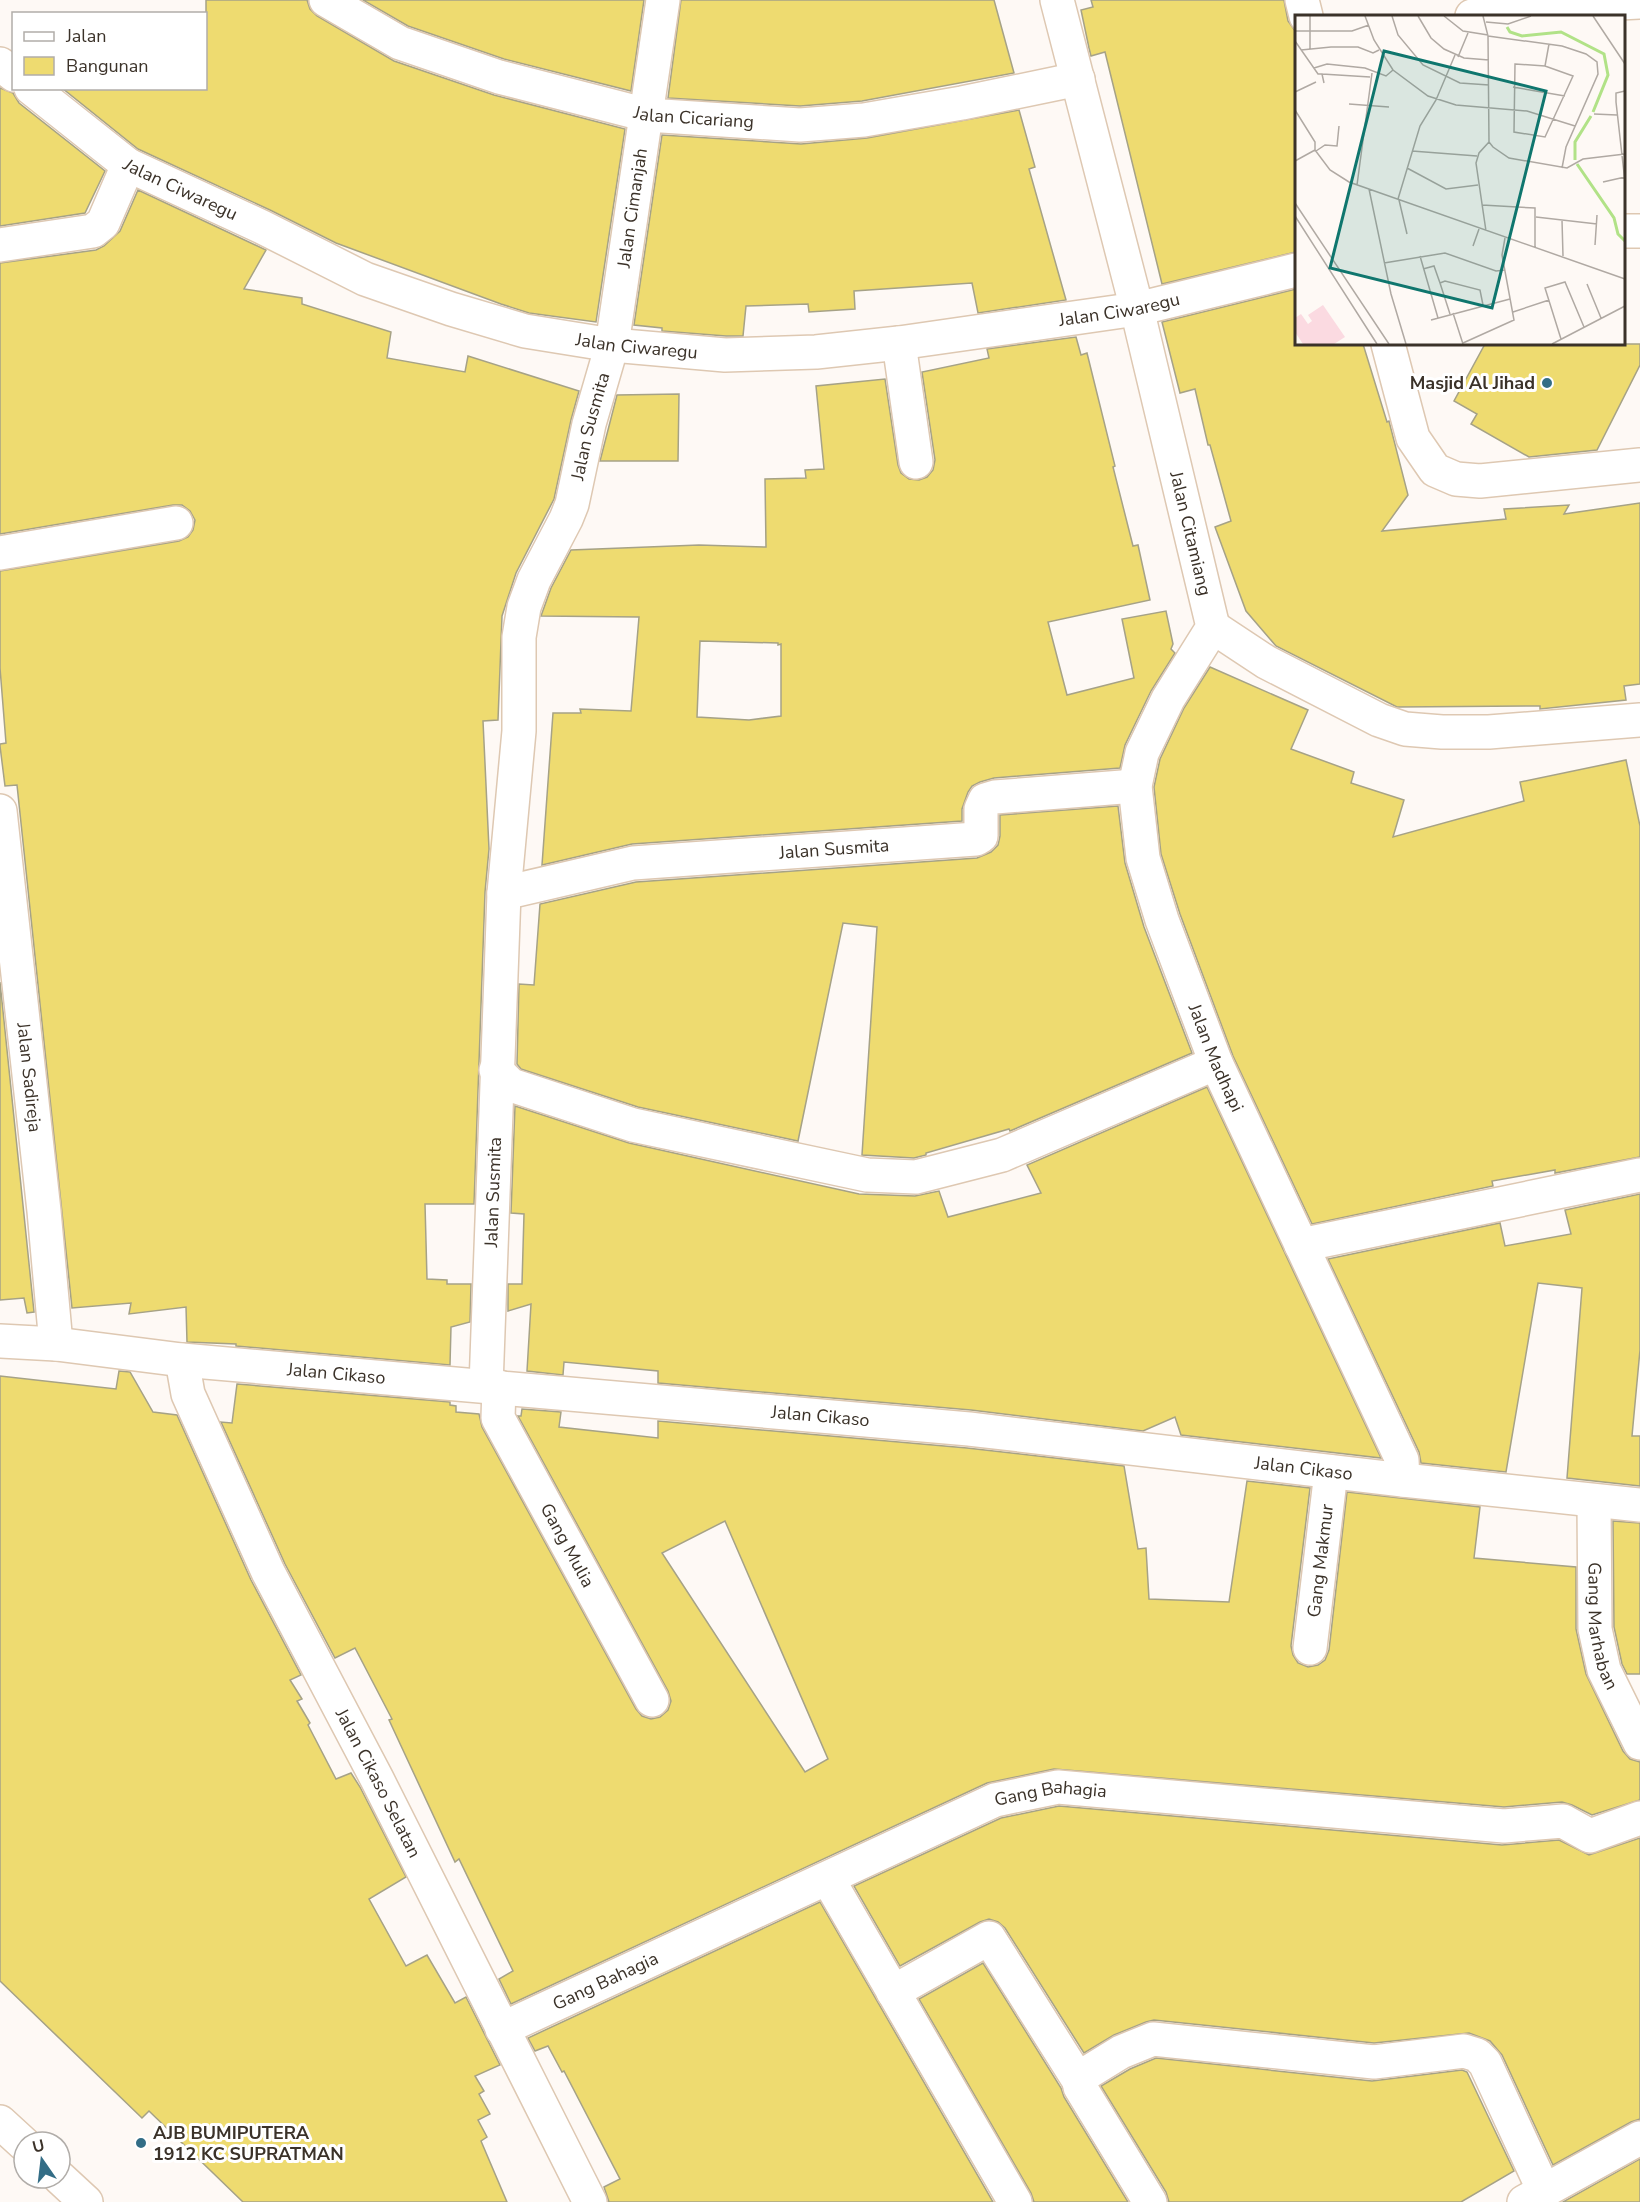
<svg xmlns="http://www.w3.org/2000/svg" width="1640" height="2202" font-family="'Nunito Sans',sans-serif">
<rect width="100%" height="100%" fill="#fef9f5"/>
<g fill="#eedb70" stroke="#a6a286" stroke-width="1.5" fill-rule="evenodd">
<path d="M206,0H307L310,9L317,16L394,61L494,95L625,129L596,322L529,313L501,304L336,243L270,210L138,149L62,88H206Z"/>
<path d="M363,0H644L631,91L504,59L408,26Z"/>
<path d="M681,0H994L1014,73L862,101L800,106L668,98Z"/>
<path d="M1091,0H1284L1288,21L1296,32V252L1162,284L1105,52L1091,56L1089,48L1081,10L1093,7Z"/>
<path d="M0,88L13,93L19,103L105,171L85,213L0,226Z"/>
<path d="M1019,110L1035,167L1029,169L1066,300L978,313L972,283L854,291L855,309L809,312L808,304L746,306L743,336H726L662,331V328L634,325L662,135L801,144L867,138Z"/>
<path d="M138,190L266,250L244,289L302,298V304L391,332L387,358L465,372L468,356L579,391L571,420L554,499L516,573L502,616L498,720L483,721L489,849L485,892L474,1204H425L427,1279L447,1280V1284H471L470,1322L451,1327L450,1365L236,1346V1344L187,1342L186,1307L129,1314L131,1303L72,1308L17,785L5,786L0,746V744L6,743L0,668V571L179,541L188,537L193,530L195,520L190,511L182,505H173L0,534V263L96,250L104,246L120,231Z"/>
<path d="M1296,289V344H1363L1387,422L1389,421L1408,495L1382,531L1506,519L1504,509L1569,505L1564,514L1640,503V684L1624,686L1626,700L1540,709V706L1397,707L1276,646L1246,611L1215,527L1231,521L1210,445H1208L1195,389L1180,393L1162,322Z"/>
<path d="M1076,337L1081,355L1087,353L1115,466L1113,467L1133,546L1138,545L1150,600L1048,622L1067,695L1134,678L1122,619L1166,611L1173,644L1171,649L1175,653L1151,691L1125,745L1120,768L994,778L980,782L972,786L968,792L962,809V821L632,844L542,865L553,713H581L580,709L631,711L639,617L541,616L551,588L571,550L699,545L766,547L765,479L806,478L805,470L824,469L816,386L885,379L898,465L901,473L909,479L919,480L927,477L933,470L935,460L922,372L989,358L987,349ZM700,641L778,643V645L781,644V716L749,720L697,717Z"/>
<path d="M1485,344H1640V365L1597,450L1529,457L1471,424L1477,414L1454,401Z"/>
<path d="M679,394L678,461H600L617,395Z"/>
<path d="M1210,667L1308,710L1291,749L1354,772L1351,783L1404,800L1393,837L1524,801L1520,782L1626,760L1640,826V1157L1555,1173V1170L1492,1181L1493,1186L1312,1224L1233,1056L1180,914L1161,854L1154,787L1160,759L1184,708Z"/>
<path d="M1118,806L1125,863L1144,927L1192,1053L1010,1131L1009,1129L926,1153V1155L914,1158L862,1155L877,927L843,923L798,1141L638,1107L521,1069L517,1064L519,984L534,985L540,904L636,882L977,858L991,852L998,845L1000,836V815Z"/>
<path d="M0,982L34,1312L27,1313L24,1298L0,1300Z"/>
<path d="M1207,1087L1381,1458L1181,1435L1175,1417L1143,1431L971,1410L658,1383V1371L564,1362L563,1375L527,1371L531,1304L508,1311V1284H522L524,1214L511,1213L515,1106L629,1143L859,1194L915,1196L939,1191L948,1217L1041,1193L1027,1165Z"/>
<path d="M1640,1194V1350L1632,1436H1640V1486L1567,1478L1582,1288L1538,1283L1506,1472L1421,1463L1419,1452L1328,1259L1500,1223L1505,1246L1571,1234L1565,1210Z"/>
<path d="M119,1371L130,1372L153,1412L177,1415L251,1580L301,1675L290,1680L302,1699L297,1701L310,1723L308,1725L336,1779L351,1773L360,1787L406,1877L369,1899L406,1966L427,1955L455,2003L466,1997L500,2065L475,2076L484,2091L479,2094L490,2114L478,2120L487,2137L481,2141L507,2202H243L149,2111L142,2118L0,1981V1376L116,1389Z"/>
<path d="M237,1384L450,1402V1405L456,1406V1412L479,1414L482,1427L636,1709L642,1716L651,1719L660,1717L668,1710L671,1701L668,1691L518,1416H521L522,1409L561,1412L559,1427L658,1438V1421L967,1448L1124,1466L1138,1549L1146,1548L1149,1599L1229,1602L1247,1481L1310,1488L1291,1646L1293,1655L1298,1663L1308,1667L1318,1665L1325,1660L1329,1650L1347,1492L1480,1507L1474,1558L1576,1567V1629L1586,1674L1623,1751L1630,1759L1640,1762V1800L1592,1815L1572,1805L1562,1802L1504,1807L1054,1769L987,1783L511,2004L499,1979L513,1971L459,1859L455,1862L389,1720L392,1719L355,1648L335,1658L285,1564L221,1422L232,1423ZM725,1521L828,1759L805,1772L662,1553Z"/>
<path d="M1613,1521L1640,1523V1674H1627L1622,1664L1614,1627Z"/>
<path d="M1059,1806L1502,1845L1559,1840L1589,1855L1640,1838V2119L1631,2122L1553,2165L1502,2055L1490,2041L1469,2033L1374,2043L1154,2020L1146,2022L1114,2035L1084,2053L1005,1928L998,1922L989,1919L980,1922L900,1966L854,1886L1001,1818Z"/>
<path d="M820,1902L993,2202H609L604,2187L620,2179L564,2071L562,2072L548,2046L535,2051L528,2038Z"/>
<path d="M983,1963L1061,2088L1064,2097L1128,2202H1034L1031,2193L919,1999Z"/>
<path d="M1156,2058L1372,2081L1462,2070L1467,2072L1514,2171L1461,2202H1169L1166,2192L1101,2086L1130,2069Z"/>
<path d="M1640,2159V2202H1563Z"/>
</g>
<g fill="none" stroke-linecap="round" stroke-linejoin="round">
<g stroke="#dec8b2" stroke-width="36">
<g id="minor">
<path id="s1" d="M326,0L400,43L499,77L647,115L800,125L864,120L962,103L1078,79"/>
<path d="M1302,0L1306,16"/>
<path d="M1472,16L1562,6L1640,2"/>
<path d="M0,64L14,75"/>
<path id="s2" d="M31,88L128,165L262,227L365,279L451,309L525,331L612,345L725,355L816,352L899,343L1137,309L1296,270"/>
<path d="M1624,231H1640"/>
<path d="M0,245L93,231L103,223L128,165"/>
<path d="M899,343L916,462"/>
<path d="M1388,344L1413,438L1435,470L1456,479L1480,481L1640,465"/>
<path d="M0,553L176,523"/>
<path d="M1213,627L1266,662L1379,720L1405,729L1442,732H1489L1640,720"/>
<path id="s3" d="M0,811L44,1211L56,1344"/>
<path id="s4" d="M504,893L633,863L976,839L981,836V809L985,800L995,797L1135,786"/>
<path d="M496,1070L511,1085L633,1125L867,1175L916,1177L1002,1155L1216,1063"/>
<path d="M1301,1245L1640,1175"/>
<path id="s5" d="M182,1360L188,1394L268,1572L377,1779L590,2202"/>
<path id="s6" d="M486,1386L504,893L519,731V637L524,607L534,580L566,519L572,504L589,424L612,345L663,0"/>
<path id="s7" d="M499,1387L498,1418L652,1700"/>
<path id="s8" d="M1594,1501L1595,1629L1604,1670L1640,1743"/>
<path id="s9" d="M1310,1648L1331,1472"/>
<path d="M828,1879L1015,2202"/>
<path d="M893,1992L989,1938L1079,2081"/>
<path id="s10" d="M502,2029L995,1800L1058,1787L1504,1826L1563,1821L1590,1836L1640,1818"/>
<path d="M1150,2202L1080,2087L1079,2081L1082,2076L1121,2052L1153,2039L1374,2062L1464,2051L1477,2055L1485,2063L1544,2191"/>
<path d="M1524,2202L1640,2138"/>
</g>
</g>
<g stroke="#dec8b2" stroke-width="36">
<g id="tertiary">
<path id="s11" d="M1057,0L1137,309L1213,627L1168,699L1142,753L1135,786L1143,858L1162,920L1216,1063L1402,1460L1403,1480"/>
<path id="s12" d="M0,1341L56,1344L182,1360L969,1429L1403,1480L1640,1505"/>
</g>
</g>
<g stroke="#dec8b2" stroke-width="36">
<g id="primary">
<path d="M0,2122L24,2144"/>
<path d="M60,2178L86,2202"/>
</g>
</g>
<use href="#minor" stroke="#fff" stroke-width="33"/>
<use href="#tertiary" stroke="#fff" stroke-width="33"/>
<use href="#primary" stroke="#fff" stroke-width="33"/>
</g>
<g fill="#336d86" stroke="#fff" stroke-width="2">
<circle cx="1547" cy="383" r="6"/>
<circle cx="141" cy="2143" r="6"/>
</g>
<g text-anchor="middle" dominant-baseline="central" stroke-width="6" stroke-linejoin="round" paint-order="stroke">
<g font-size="18" fill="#3b3229" stroke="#fff">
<text stroke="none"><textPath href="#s1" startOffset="390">Jalan Cicariang</textPath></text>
<text stroke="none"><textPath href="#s2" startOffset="182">Jalan Ciwaregu</textPath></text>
<text stroke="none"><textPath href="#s6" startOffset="1197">Jalan Cimanjah</textPath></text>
<text stroke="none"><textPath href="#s2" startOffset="1154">Jalan Ciwaregu</textPath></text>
<text stroke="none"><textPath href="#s2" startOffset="668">Jalan Ciwaregu</textPath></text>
<text stroke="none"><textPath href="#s6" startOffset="974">Jalan Susmita</textPath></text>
<text stroke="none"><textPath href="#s11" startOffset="550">Jalan Citamiang</textPath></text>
<text stroke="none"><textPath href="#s4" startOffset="334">Jalan Susmita</textPath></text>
<text stroke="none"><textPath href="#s11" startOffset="1110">Jalan Madhapi</textPath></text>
<text stroke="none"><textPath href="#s3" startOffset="268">Jalan Sadireja</textPath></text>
<text stroke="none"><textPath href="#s6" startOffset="194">Jalan Susmita</textPath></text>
<text stroke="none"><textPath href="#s12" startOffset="338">Jalan Cikaso</textPath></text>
<text stroke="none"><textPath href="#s12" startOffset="824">Jalan Cikaso</textPath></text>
<text stroke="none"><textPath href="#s12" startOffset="1310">Jalan Cikaso</textPath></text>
<text stroke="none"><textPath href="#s7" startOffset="176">Gang Mulia</textPath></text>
<text stroke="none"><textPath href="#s9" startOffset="88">Gang Makmur</textPath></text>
<text stroke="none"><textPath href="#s8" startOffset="126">Gang Marhaban</textPath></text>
<text stroke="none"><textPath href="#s5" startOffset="468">Jalan Cikaso Selatan</textPath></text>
<text stroke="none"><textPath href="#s10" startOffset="600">Gang Bahagia</textPath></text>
<text stroke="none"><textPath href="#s10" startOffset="114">Gang Bahagia</textPath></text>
</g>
<g font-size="18" font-weight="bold" fill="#3b3229" stroke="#fff" text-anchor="end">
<text x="1535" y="383">Masjid Al Jihad</text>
<text x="153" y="2133" text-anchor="start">AJB BUMIPUTERA<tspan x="153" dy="21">1912 KC SUPRATMAN</tspan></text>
</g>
</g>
<g transform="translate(1295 15)">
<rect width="330" height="330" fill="#fef9f5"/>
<path d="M28,290L50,322L39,329H8L0,317V303L6,299L13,309L17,306L13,300Z" fill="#fbdae1"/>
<path fill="none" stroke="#b1e287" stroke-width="3" d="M212,12L215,17L227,21L266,17L309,39L313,60L298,97M280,145V127L296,101M282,149L319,203L323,219L330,226"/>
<path fill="none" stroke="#b0a9a3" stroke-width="1.5" d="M15,1V34M70,1L79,25L98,55L133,81L161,90L232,96L280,111M97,1L103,20L128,50L165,68L194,70M123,1L136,23L149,34L169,43L194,45M149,1L168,16L193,20M188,1L193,21L194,127L198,132L214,143L272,153L288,144L330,139M298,1L330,49M191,7L213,9L236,1M0,16H57L74,10M193,21L267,31L291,39L302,47L303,59L271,132L267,153M0,26L23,59H27L29,68M6,35L36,32H63L78,38L84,35M163,42L173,18M220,49L250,51L278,61L250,122L219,117ZM250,51L254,29M19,53L32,49L70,53L91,61L98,55M27,59L75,62M218,72L270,81M330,76L321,78V87L330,167M0,77L21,67M54,89L94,92M0,95L20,127V135M299,99L322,100M20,135L35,155L54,167L330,264M21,136L30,130L42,131L44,111M117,136L182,141M0,146L20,135M112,153L151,174L183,170M308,167L330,162M62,170L77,58M74,174L96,279L111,329M103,184L125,111L141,85L160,40M104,185L112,219M0,188L94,329M187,190L240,193V233M0,201L82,329M241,202L302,209M267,205L268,241M191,216L181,148L184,138L194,127M300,230L302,200M178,231L184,214M125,241L143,303M89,248L150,238L201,256L210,255M128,254L139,251L145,268M292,269L306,303M218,297L254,285M158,298L168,329M155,299L145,268L150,266L185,275L188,290M136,305L215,284M266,324L250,273L270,267L289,312M168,328L219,305L207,240L210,223M257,329L330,291"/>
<path fill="#0f766e" fill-opacity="0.15" stroke="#0f766e" stroke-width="3" d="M89,36L251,76L197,293L35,253Z"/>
<rect width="330" height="330" fill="none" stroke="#3b3229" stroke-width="3"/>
</g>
<rect x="12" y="12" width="195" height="78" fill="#ffffff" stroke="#b1ada9" stroke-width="1.5"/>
<rect x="24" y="32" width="30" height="9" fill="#ffffff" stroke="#b1ada9" stroke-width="1.5"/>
<text x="66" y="42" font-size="18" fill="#3b3229">Jalan</text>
<rect x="24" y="57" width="30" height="18" fill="#eedb70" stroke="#b1ada9" stroke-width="1.5"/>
<text x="66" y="72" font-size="18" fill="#3b3229">Bangunan</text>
<g transform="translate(42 2160) rotate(346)"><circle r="28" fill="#ffffff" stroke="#b1ada9" stroke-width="1.5"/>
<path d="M0-4.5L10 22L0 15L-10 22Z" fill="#336d86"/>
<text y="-9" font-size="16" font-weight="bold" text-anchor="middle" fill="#3b3229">U</text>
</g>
</svg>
